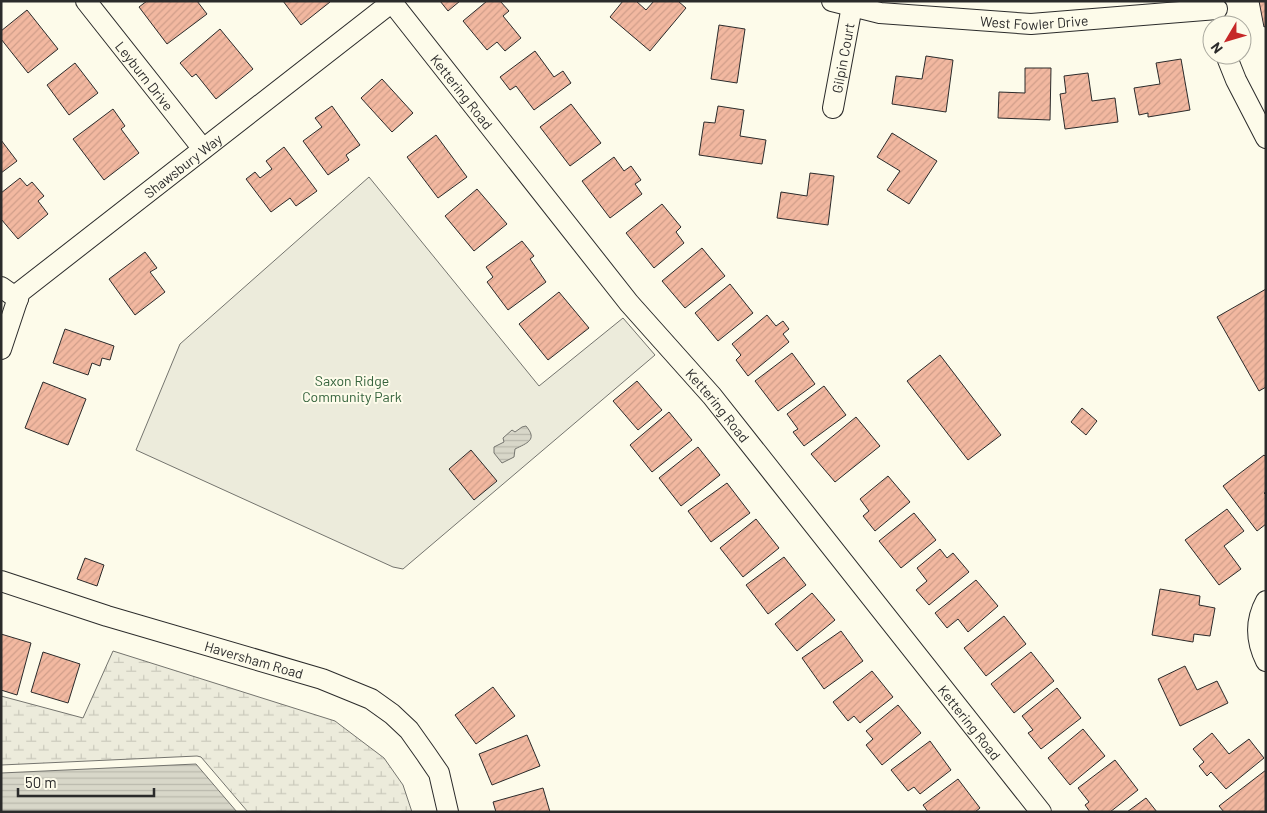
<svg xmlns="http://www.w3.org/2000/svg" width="1267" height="813" font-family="Barlow,sans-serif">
<defs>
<pattern id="wetland-marsh" width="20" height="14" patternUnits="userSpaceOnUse" patternTransform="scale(1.25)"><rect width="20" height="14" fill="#ecebdb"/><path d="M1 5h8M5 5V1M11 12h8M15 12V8" fill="none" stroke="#cbcabc"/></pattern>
<pattern id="water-rules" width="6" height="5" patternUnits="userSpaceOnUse" patternTransform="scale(1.25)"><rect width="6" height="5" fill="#d8d7c9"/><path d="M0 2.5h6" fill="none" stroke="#bab9ad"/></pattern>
<pattern id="building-hatch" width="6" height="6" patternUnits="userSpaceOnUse" patternTransform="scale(1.25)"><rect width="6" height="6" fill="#f2b8a0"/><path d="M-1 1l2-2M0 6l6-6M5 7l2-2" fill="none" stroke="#d09e8a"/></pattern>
</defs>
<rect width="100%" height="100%" fill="#fdfbea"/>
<path fill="url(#wetland-marsh)" stroke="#74746e" d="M113,651L335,721L384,758L403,785L412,812H248L201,757L197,756L1,765V696L83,718Z"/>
<path fill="#ecebdb" stroke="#74746e" d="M369,177L539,386L623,318L655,355L403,569L393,567L136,450L180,344Z"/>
<g fill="url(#water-rules)" stroke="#74746e">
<path d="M526,426C538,440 527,443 515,449L514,457L502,463L494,453V447L504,442L503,438L512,430L515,432L522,427Z"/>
<path d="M196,764L237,812H1V773Z"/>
</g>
<g fill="url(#building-hatch)" stroke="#2b2b2b">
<path d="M147,1H197L207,14L167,44L139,7Z"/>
<path d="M283,1H329L330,2L301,25Z"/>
<path d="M440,1H460L448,11Z"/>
<path d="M487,1H500L509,11L503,16L521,38L505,51L497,42L487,50L463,21Z"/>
<path d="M623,1H636L646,10L654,1H678L686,8L650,51L610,17Z"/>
<path d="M1259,1H1266V26L1264,27Z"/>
<path d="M27,10L58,49L28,73L1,39V31Z"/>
<path d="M719,25L745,29L737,83L711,79Z"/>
<path d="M220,29L253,69L216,99L196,74L192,77L180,63Z"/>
<path d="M535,51L554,77L563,71L571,83L534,110L516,86L510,90L500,77Z"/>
<path d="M926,56L953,60L946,112L892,104L896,76L922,79Z"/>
<path d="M1181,59L1190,110L1148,117V113L1139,115L1134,88L1160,84L1156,63Z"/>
<path d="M75,63L98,93L69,115L47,85Z"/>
<path d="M1025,68H1051L1050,120L998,118L999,92L1025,93Z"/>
<path d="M1088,73L1092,101L1115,98L1118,122L1065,129L1060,94L1066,93L1064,76Z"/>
<path d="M382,79L413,113L392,132L361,98Z"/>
<path d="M571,104L601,143L570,166L540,127Z"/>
<path d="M332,106L360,145L346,155L349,160L328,175L303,141L322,127L315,118Z"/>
<path d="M718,106L744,110L740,136L766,140L762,164L699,155L704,122L715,123Z"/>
<path d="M113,109L125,126L121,129L139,153L104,180L73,139Z"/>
<path d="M892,133L937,161L909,204L887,190L900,171L877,157Z"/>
<path d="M436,135L467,177L438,198L407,157Z"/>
<path d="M1,140L17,161L1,173Z"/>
<path d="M284,147L317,191L296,206L290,198L271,212L246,179L255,172L260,178L272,169L266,161Z"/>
<path d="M614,157L624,171L631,166L641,180L635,184L642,194L610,218L582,181Z"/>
<path d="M810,173L834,176L828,225L777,218L781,192L807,196Z"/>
<path d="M20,178L27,186L32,182L44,196L38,201L48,214L18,239L1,219V193Z"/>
<path d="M477,189L507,224L474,251L445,216Z"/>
<path d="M662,204L681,227L676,232L684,243L654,268L626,233Z"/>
<path d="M522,241L534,256L530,259L546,282L508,310L487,282L493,277L486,267Z"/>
<path d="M702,248L725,276L685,308L662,281Z"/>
<path d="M145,252L157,268L150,272L165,292L135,315L109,279Z"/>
<path d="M730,284L753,313L718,341L695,313Z"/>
<path d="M1266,289V387L1259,391L1217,317Z"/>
<path d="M559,292L589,328L548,360L519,324Z"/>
<path d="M767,315L776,326L783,321L789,329L783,334L789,342L748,376L736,360L741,355L732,344Z"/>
<path d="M65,329L114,346L110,360L102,358L100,366L92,363L88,375L53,363Z"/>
<path d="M792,353L815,384L778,411L755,381Z"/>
<path d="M940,355L1001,435L968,460L907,381Z"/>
<path d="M637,381L662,410L638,430L613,401Z"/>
<path d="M43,382L86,399L68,445L25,428Z"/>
<path d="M824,386L846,415L804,446L793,432L798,429L787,414Z"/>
<path d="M1082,408L1097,421L1086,435L1071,422Z"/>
<path d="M669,412L692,440L652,472L630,445Z"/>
<path d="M856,417L880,446L835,482L811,454Z"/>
<path d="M698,447L720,475L681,506L659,478Z"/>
<path d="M471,450L497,481L474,500L449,469Z"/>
<path d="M1264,455L1266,457V492L1264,493L1266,495V524L1257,531L1223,486Z"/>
<path d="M888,476L910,502L875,531L863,516L869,511L860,499Z"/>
<path d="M727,483L750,513L711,542L688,511Z"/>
<path d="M1227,509L1244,531L1224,546L1241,569L1219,585L1185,540Z"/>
<path d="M914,513L936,540L901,568L879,541Z"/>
<path d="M756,519L779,548L743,577L720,548Z"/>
<path d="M940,549L947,558L953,553L969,572L929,605L916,590L927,581L917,568Z"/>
<path d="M784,557L806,585L768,614L746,585Z"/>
<path d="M85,558L104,565L97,586L77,579Z"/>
<path d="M976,580L998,606L968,632L958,619L947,628L935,613Z"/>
<path d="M1160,589L1200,596L1199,605L1215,608L1210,636L1194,634L1193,642L1152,635Z"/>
<path d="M812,593L835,620L797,651L775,624Z"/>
<path d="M1004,616L1026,644L986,676L964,648Z"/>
<path d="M841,631L863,661L824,689L802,658Z"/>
<path d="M1,634L31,643L17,695L1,690Z"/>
<path d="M43,652L80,664L68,703L31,692Z"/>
<path d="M1031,652L1054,681L1014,713L991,684Z"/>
<path d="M1185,666L1197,690L1217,681L1228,703L1180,726L1158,679Z"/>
<path d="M872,671L893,697L860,723L854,716L848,721L833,702Z"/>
<path d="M493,687L515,716L476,744L455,715Z"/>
<path d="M1057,688L1081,718L1041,749L1028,733L1033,730L1022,716Z"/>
<path d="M898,705L921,733L882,765L866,745L873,739L866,731Z"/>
<path d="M1083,729L1105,756L1070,785L1048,758Z"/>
<path d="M1212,733L1229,754L1249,739L1264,758L1226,789L1211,772L1207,776L1199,766L1204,762L1193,749Z"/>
<path d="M527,735L540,766L492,785L479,754Z"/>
<path d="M930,741L951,770L920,794L914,787L908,791L891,770Z"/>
<path d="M1115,760L1138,790L1110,812H1090L1085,805L1089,802L1078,788Z"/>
<path d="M1266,770V812H1224L1219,806Z"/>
<path d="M958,779L980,808L975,812H928L923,805Z"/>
<path d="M543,788L550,812H496L493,802Z"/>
<path d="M1146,798L1157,812H1127Z"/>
</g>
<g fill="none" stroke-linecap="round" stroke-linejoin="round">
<g stroke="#2b2b2b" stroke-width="22">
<g id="minor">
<path id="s1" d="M86,1L203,149"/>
<path id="s2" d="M391,1L629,303L712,396L1041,812"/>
<path id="s3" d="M832,1L880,13L1031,24L1217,9"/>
<path d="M1226,55L1236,80L1266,138"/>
<path id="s4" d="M833,108L852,6"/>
<path d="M1,287L18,299"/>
<path id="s5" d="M1,349L20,292L392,2"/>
<path id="s6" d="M1,581L107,616L322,679L371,699L392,714L409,730L426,754L439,773L448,812"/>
<path d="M1266,601C1255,621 1256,641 1266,661"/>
</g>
</g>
<use href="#minor" stroke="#fdfbea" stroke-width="20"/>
</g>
<g text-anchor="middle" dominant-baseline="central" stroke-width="4" stroke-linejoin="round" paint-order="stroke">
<g font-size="14" fill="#2b2b2b" stroke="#fdfbea">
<text stroke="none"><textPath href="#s3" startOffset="204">West Fowler Drive</textPath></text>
<text stroke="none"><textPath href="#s4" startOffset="51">Gilpin Court</textPath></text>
<text stroke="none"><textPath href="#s1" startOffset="95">Leyburn Drive</textPath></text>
<text stroke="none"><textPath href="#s2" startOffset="115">Kettering Road</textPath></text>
<text stroke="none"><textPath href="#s5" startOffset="266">Shawsbury Way</textPath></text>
<text stroke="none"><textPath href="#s2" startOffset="520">Kettering Road</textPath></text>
<text stroke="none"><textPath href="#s6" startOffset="265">Haversham Road</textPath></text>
<text stroke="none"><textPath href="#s2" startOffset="925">Kettering Road</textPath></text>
</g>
<g font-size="14" fill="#34623c" stroke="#fdfbea">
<text x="352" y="380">Saxon Ridge<tspan x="352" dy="16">Community Park</tspan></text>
</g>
</g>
<rect width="1267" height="813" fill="none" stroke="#2b2b2b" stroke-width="5"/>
<g transform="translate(1227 40) rotate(232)"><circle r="24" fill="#fdfbea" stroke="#a9a89e"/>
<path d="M0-4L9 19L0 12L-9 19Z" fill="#c62828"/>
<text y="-8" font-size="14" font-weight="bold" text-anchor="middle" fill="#2b2b2b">N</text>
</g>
<path d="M18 788v8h136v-8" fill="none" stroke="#2b2b2b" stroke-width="2.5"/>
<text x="25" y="788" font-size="15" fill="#2b2b2b" stroke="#fdfbea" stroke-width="4" paint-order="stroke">50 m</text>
</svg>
